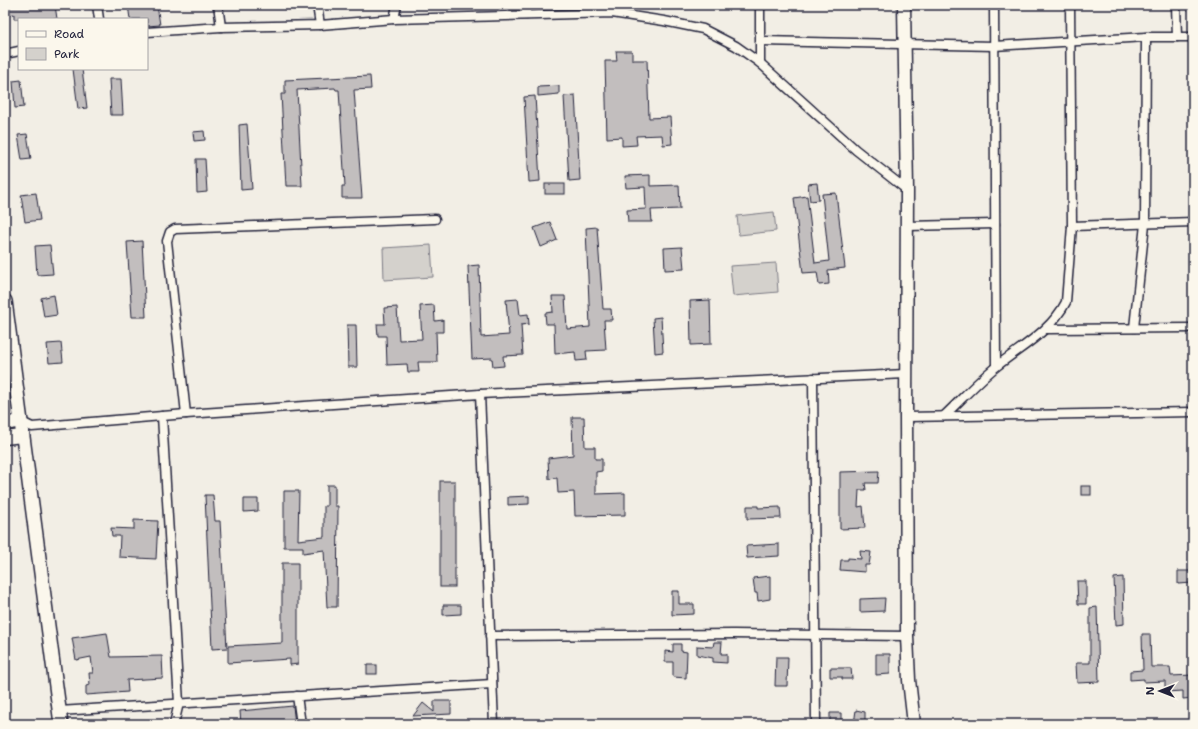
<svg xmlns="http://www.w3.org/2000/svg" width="1198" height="729" font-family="'Shantell Sans',sans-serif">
<rect width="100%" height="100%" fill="#f2eee5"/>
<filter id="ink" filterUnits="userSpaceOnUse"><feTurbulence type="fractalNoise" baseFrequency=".025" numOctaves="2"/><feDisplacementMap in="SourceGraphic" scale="8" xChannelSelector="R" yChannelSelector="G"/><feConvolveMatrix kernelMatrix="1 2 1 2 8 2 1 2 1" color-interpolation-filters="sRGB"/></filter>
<g filter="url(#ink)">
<g fill="#d4d1cc" stroke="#7b7a84">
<path d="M774,212L776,231L739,235L737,216Z"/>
<path d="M431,245L433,277L384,280L383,248Z"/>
<path d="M776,263L778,292L733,296L730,266Z"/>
</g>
<g fill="#c2bebe" stroke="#22223b">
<path d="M5,5H55L57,19H14V14L5,16Z"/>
<path d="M128,5H157L160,25L147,26V19H130Z"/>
<path d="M616,51H632V60H647L649,118L670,117L672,144L663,145L662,135L636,136L637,145L622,146V137L607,138L605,61H617Z"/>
<path d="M73,69H82L87,108L78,109Z"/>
<path d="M370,76L371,89L354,90L362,198H342V186H345L339,90H336L335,88L297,90L302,186H286L281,94H285V80Z"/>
<path d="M109,79H121L123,115H111Z"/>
<path d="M21,80L24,107L15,108L13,81Z"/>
<path d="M559,86V94L538,96V87Z"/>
<path d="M575,95L580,180L569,181L564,96Z"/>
<path d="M535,96L540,181L529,182L524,97Z"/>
<path d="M247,124L252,189L241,190L239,125Z"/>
<path d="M204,131L205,140L194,141L193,132Z"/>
<path d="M27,134L31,159L22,160L18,135Z"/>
<path d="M196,159H205L207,192L197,193Z"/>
<path d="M650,175V186L679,185L680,209L651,210L652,222H628L627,210L646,209L645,187L626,188L625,176Z"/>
<path d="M817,183L819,200L810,201L808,184Z"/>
<rect x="545" y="184" width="20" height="10"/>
<path d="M36,193L40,220L25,222L21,195Z"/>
<path d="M836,193L845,268L828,270L829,284L819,285L817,272L803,273L794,198L807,196L815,263L829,261L822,194Z"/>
<path d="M550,222L557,240L541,247L534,228Z"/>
<path d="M597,227L603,309H611L612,320H604L606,350L586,351L587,360L576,361L575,352L555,354L554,324H546L545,313L553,312L552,296H565L567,329L590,327L586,228Z"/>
<path d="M142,241L146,317H132L127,242Z"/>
<path d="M50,245L53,274L37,275L35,246Z"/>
<path d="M682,247L684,269L665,270L664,248Z"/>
<path d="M479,265L481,337L509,335L506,300L518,299L520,315L528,314L529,324L521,325L523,355L503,356L504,366L493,367L492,358L472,359L468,266Z"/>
<path d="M54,295L57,315L44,317L41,298Z"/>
<path d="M710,300L711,344L691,345L690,301Z"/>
<path d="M434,305L435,321L443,320V332H436L437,362H418L419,372H408L407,364L387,365L386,336H378L377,324H385L384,308L397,307L399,340L422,339L420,306Z"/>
<path d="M661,317L663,352L655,353L653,318Z"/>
<path d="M347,325H356L357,367H348Z"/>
<path d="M61,343L63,362L49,363L47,344Z"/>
<path d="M572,417H584L585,447H595V459H602V471L596,472V494L625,493V515L575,516L574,492L558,493L557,478L549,479L548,458L573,455Z"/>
<path d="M879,471L878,483H865L866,490H859L858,507L863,506L865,528L840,529V472Z"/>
<rect x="440" y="481" width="15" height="106"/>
<path d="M327,485H335V506H338L337,607H327L324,550L303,553V547H284V491H299L298,540L324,537V506H327Z"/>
<rect x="1081" y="486" width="10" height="9"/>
<path d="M205,495H213L215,521H220L227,648L212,649Z"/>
<path d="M529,496V504L508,505V497Z"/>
<path d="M244,499H258V511L244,512Z"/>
<path d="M747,506H758V508L780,507L781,518L747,519Z"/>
<path d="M134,520L158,521L156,559L119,557L120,536H112L111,528L134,529Z"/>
<path d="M779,544V556L747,558L746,546Z"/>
<path d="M860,551L871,552L869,565H865V572L840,570L841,560H848V558L861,559Z"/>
<path d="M282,563H298V664L290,665V659L228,663V646L282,643Z"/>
<path d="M1178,571H1193V583L1178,584Z"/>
<path d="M770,576V599L758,601L757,593H755L753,578Z"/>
<path d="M1123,577L1124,624L1116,625L1114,578Z"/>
<path d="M1077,581H1086V604H1078Z"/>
<path d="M672,591H679V604H694V614L672,615Z"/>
<path d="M885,598L884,611L860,612V599Z"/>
<path d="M443,605H461V614L443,615Z"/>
<path d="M1097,607L1099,682L1077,683L1076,663H1090V608Z"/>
<path d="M107,633L111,657L162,656L163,678L127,680L128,692L86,695V686L90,685L89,673H93L91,657L76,660L72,638Z"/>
<path d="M1142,634H1150L1151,667H1170L1171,676L1193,675V698L1183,699V691L1165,692V681L1144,682V679L1130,680V671L1143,670Z"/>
<path d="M714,642H722L721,654H727V663L713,662V658L697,655V646L713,647Z"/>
<path d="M673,644H681V651L687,652L686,678L673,677V662H665V651L673,652Z"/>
<path d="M876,654H890V674L876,675Z"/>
<path d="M776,657H788L787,686H775Z"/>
<rect x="367" y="665" width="10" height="9"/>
<path d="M830,668H851L852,679H842V677H830Z"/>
<path d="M434,701H451V714L413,716L423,703L434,712Z"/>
<path d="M293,706L295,724H241L240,711Z"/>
<path d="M856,710L865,712V724H854Z"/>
<path d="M830,713H841V724L830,723Z"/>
</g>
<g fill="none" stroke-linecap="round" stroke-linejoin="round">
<g stroke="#22223b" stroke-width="11">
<g id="street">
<path d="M97,5L99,19"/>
<path d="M218,5L221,27"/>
<path d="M317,5L320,25"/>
<path d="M526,5V15"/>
<path d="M760,5V63"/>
<path d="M994,5L996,366"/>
<path d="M1176,5L1177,37"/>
<path d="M394,19L397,5"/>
<path d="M147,32L221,27L320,25L394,19L612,13L664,21L703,29L736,46L760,63L856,150L907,190"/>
<path d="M761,41L994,46L1146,37H1193"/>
<path d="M5,54L19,51"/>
<path d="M907,226L995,224"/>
<path d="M1072,226L1193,222"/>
<path d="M1134,328L1145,224L1146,37"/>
<path d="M1047,329L1193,328"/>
<path d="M813,378L816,724"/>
<path d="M480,394L494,724"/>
<path d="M186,414L167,241L170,232L175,229L435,219"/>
<path d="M162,416L179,703L174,724"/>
<path d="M944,416C961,400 978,381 997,366C1022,346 1051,331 1066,302L1072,226L1070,5"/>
<path d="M906,417L1193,412"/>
<path d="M20,421L32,427L186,414L480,394L906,374"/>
<path d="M490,636L734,634L907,636"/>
<path d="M297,696L301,724"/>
<path d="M59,711L492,684"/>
</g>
</g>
<g stroke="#22223b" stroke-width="15">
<g id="secondary">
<path d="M904,5L907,190L906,417L907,636L909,680L914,724"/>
<path d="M5,424L20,421"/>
<path d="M5,438L22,436"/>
</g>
</g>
<g stroke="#22223b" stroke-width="16">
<path id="primary" d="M5,301L61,724"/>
</g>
<use href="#street" stroke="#fbf7ec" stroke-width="8"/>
<use href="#secondary" stroke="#fbf7ec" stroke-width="12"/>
<use href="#primary" stroke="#fbf7ec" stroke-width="13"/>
</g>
</g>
<rect width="1198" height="729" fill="none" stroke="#fbf7ec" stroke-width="20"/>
<rect x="10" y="10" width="1178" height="709" fill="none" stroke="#22223b" stroke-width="1.5" filter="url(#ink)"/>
<rect x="18" y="18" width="130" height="52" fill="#fbf7ec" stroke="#a4a2a5"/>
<rect x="26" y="31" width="20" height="6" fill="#fbf7ec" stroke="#a4a2a5"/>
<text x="54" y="38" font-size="12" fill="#22223b">Road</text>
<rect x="26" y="48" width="20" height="12" fill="#d4d1cc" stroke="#a4a2a5"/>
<text x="54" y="58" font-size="12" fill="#22223b">Park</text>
<g transform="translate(1160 691) rotate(270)" stroke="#fbf7ec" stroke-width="3" paint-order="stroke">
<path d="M0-3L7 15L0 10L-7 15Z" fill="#22223b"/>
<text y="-6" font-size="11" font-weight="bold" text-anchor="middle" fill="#22223b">N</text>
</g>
</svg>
